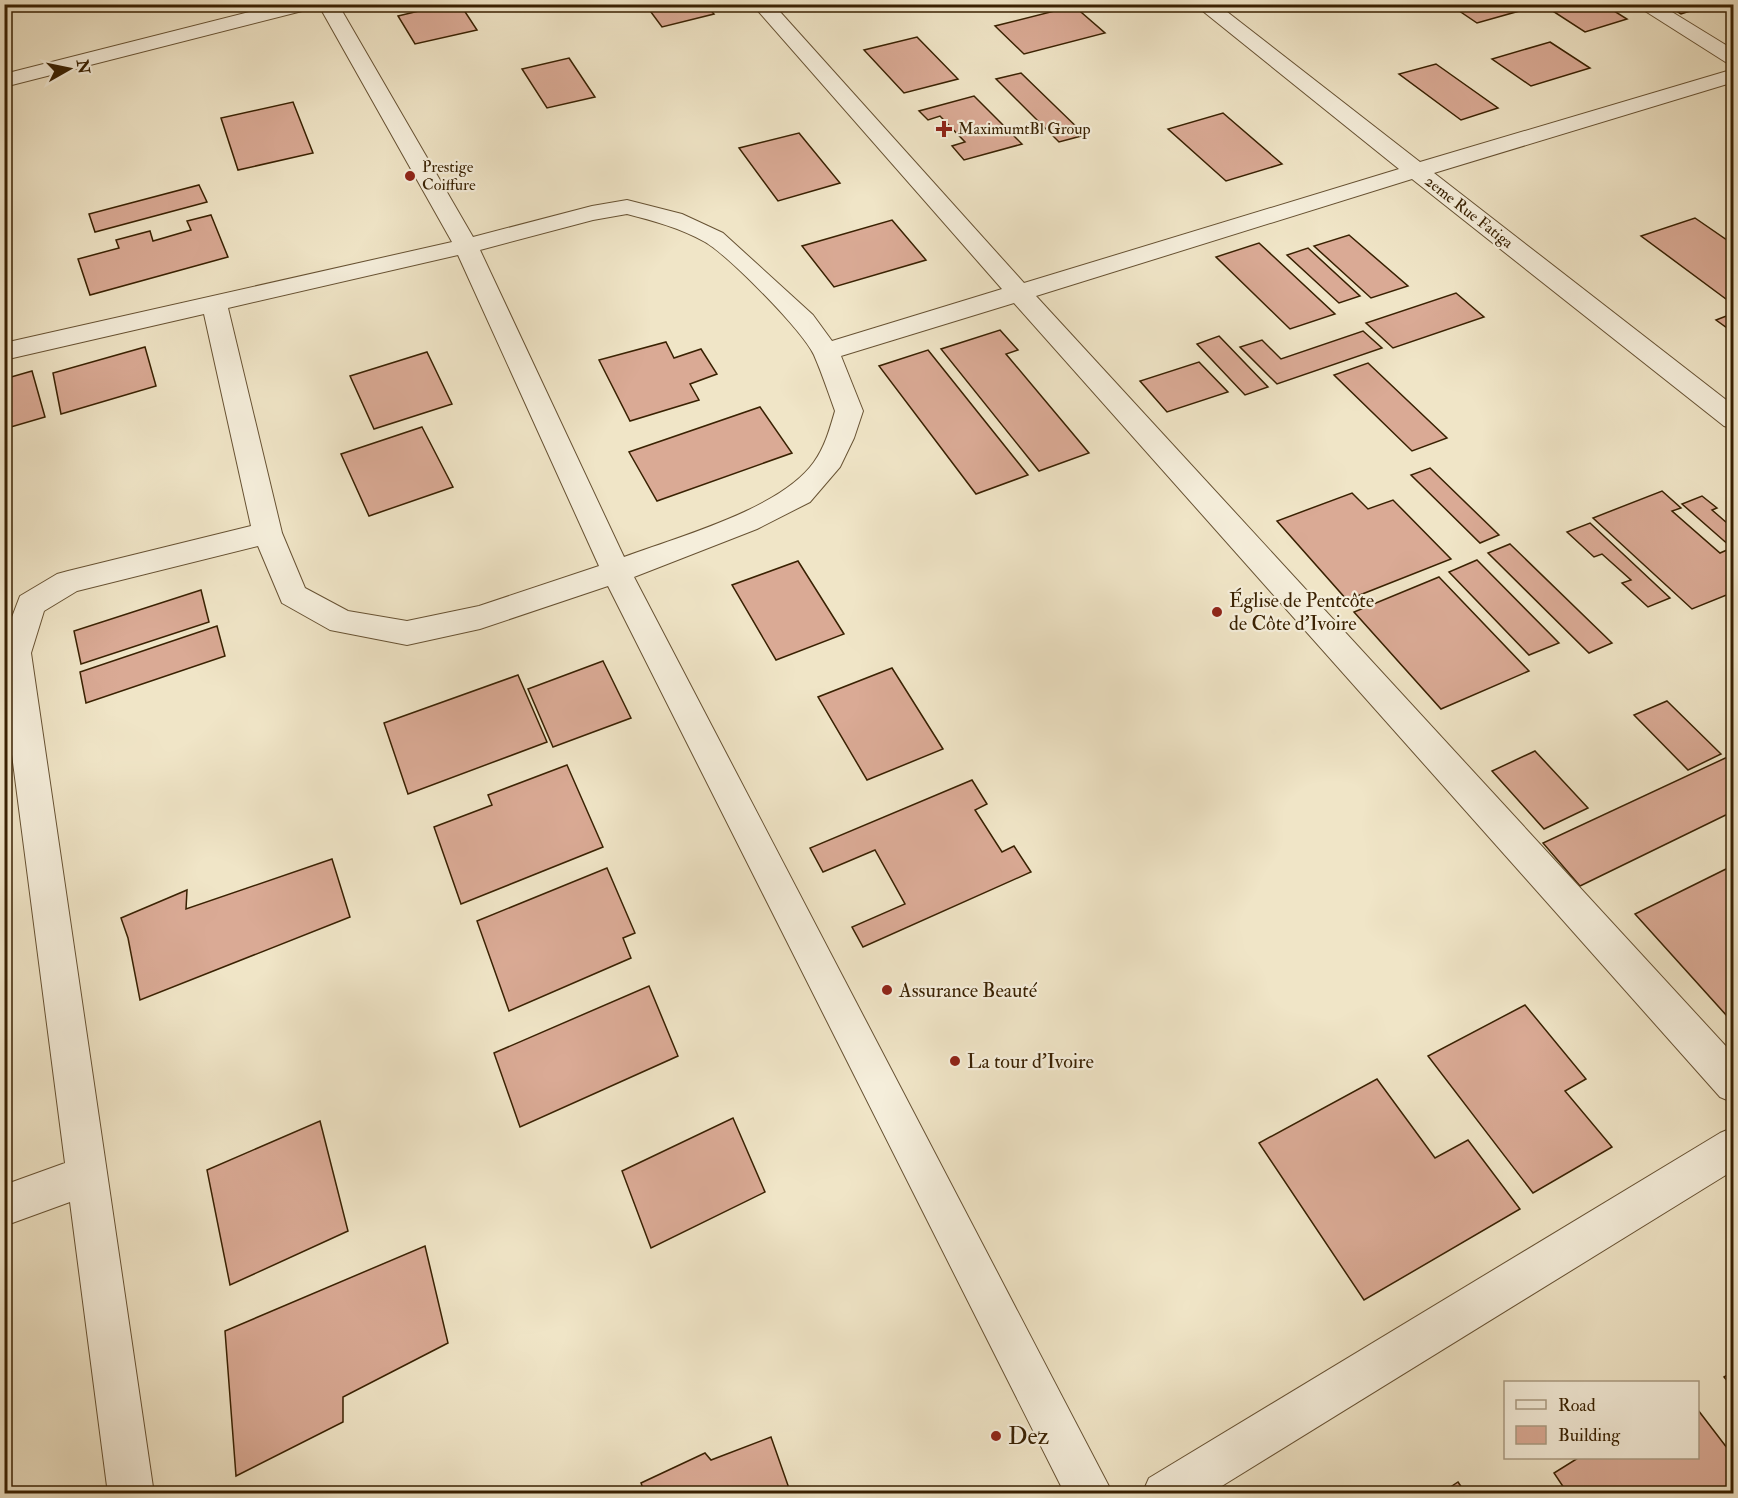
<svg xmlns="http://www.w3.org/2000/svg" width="1738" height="1498" font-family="'IM FELL Double Pica',serif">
<rect width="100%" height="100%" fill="#f0e5c7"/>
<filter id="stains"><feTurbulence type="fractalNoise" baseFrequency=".00333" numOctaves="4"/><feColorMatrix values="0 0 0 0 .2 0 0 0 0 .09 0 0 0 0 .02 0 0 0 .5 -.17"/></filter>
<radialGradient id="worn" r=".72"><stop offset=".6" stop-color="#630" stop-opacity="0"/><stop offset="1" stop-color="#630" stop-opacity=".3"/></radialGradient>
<g fill="#daaa95" stroke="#392102" stroke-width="1.5">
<path d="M448,4H460L477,30L415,44L398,16Z"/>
<path d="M645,4H705L714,14L662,27Z"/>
<path d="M1449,4H1544L1477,23Z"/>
<path d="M1562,4H1603L1627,19L1585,32L1548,8Z"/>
<path d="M1665,4H1712L1681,14Z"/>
<path d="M1074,6L1105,33L1024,54L995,26Z"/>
<path d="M917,37L958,79L904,93L864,50Z"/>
<path d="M1550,42L1590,68L1531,86L1492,59Z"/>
<path d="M569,58L595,97L547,108L522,69Z"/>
<path d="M1436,64L1498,108L1461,120L1399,74Z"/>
<path d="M1021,73L1085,135L1059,142L996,79Z"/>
<path d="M974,96L1022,144L964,160L952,146L965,142L940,116L928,120L919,111Z"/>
<path d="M293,102L313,153L238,170L221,118Z"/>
<path d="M1223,113L1282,164L1226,181L1168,129Z"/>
<path d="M799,133L840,183L778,201L739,148Z"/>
<path d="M199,185L207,202L95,232L89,214Z"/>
<path d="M211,215L228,257L90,295L78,259L119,248L116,240L150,231L153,241L191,230L187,221Z"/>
<path d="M1695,218L1734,245V301L1730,302L1641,236Z"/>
<path d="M892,220L926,260L834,287L802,246Z"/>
<path d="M1349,235L1408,286L1371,298L1314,246Z"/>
<path d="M1259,243L1335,314L1290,329L1216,257Z"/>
<path d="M1308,248L1360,296L1339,303L1287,255Z"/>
<path d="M1456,293L1484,317L1393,348L1366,323Z"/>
<path d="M1734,313V333L1716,320Z"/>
<path d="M1000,330L1018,350L1006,354L1089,453L1039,471L941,349Z"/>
<path d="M1363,331L1382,348L1277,384L1240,347L1262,340L1281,359Z"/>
<path d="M1219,336L1268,387L1245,395L1197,344Z"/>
<path d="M666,342L674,358L701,349L717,374L690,384L699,400L630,421L599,360Z"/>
<path d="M145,347L156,386L61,414L53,373Z"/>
<path d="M928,350L1028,475L976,494L879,366Z"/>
<path d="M427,352L452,404L374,429L350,376Z"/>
<path d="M1199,362L1228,392L1167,412L1140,381Z"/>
<path d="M1368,363L1447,438L1412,451L1334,375Z"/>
<path d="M32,371L45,417L4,429V379Z"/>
<path d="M760,407L792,453L657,501L629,452Z"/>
<path d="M422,427L453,487L369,516L341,454Z"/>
<path d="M1430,468L1499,535L1480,543L1411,475Z"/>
<path d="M1662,491L1681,508L1672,511L1720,553L1729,549L1734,553V592L1692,609L1593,518Z"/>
<path d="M1352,493L1368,509L1393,500L1451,559L1347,600L1277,521Z"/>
<path d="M1702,496L1717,508L1712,510L1734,529V546L1731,547L1682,504Z"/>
<path d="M1590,523L1670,598L1648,607L1622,583L1631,580L1602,554L1594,557L1567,532Z"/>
<path d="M1510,544L1612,643L1589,653L1488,553Z"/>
<path d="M1477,560L1559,643L1529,655L1449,572Z"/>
<path d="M798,561L844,634L776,660L732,585Z"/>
<path d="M1439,577L1529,671L1441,709L1354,612Z"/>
<path d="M201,590L209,622L81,664L74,631Z"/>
<path d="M217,626L225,656L86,703L80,672Z"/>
<path d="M603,661L631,718L553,747L528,689Z"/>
<path d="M892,668L943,749L867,780L818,697Z"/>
<path d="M518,675L547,742L408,794L384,723Z"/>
<path d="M1667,701L1721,754L1688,770L1634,715Z"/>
<path d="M1535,751L1588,808L1544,829L1492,771Z"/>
<path d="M1734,754V811L1580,886L1543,843Z"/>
<path d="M567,765L603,847L461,904L434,827L492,805L488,795Z"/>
<path d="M972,780L987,804L975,810L1002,852L1014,846L1031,872L863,947L852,927L905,904L875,850L823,872L810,848Z"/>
<path d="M332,859L350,917L140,1000L128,938L121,918L187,890L186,909Z"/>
<path d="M607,868L635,933L623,938L631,958L509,1011L477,921Z"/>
<path d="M1726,869L1734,876V1012L1727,1016L1635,914Z"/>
<path d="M649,986L678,1056L520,1127L494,1053Z"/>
<path d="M1525,1005L1586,1079L1565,1091L1612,1147L1533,1193L1428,1056Z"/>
<path d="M1377,1079L1435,1158L1468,1140L1520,1209L1364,1300L1259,1143Z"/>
<path d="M733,1118L765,1192L651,1248L622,1171Z"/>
<path d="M320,1121L348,1231L230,1285L207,1170Z"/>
<path d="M425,1246L448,1343L343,1397V1422L236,1476L225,1331Z"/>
<path d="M1734,1371V1389L1724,1377Z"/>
<path d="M1698,1410L1734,1457V1494H1568L1554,1473L1578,1458H1698Z"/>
<path d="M771,1437L791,1494H645L641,1483L705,1453L711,1460Z"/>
<path d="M1458,1482L1466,1494H1440Z"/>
</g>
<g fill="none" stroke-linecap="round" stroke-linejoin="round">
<g stroke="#675233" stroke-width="2">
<g id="minor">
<path d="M281,4H317L314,8L4,87V74Z"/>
<path d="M318,4H338L473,237L592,206L627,200L682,214L723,233L813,315L832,341L1002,289L752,4H773L1024,283L1399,169L1194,4H1217L1420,162L1734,69V82L1434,173L1734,406V429L1724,426L1412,179L1036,296L1734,1055V1103L1720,1097L1014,303L841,356L863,411L854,438L840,467L810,502L757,529L634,577L1113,1494H1065L608,586L480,629L407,645L330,630L282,603L258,546L77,591L44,611L31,653L154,1494H108L70,1202L4,1226V1185L65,1163L4,693V638L20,596L57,574L68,571L251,526L204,314L4,360V343L452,242ZM627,214C654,221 680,228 705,242C729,256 802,330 814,355C822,373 828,392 835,411C830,428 825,447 814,462C781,509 678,537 624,557L480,250L593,220ZM458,255L599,566L479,606L407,621L348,611L305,588L282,533L228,308Z"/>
<path d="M1634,4H1659L1734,50V65L1727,63Z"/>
<path d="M1734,1127V1170L1209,1494H1142L1149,1478L1720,1133Z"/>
</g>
</g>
<use href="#minor" fill="#f5eedb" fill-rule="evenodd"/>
</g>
<g fill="#8f2418" stroke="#f5eedb" stroke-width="2">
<path d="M941 120h6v6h6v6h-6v6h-6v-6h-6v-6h6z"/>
<circle cx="410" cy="176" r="6"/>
<circle cx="1217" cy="612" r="6"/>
<circle cx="887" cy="990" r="6"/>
<circle cx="955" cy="1061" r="6"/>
<circle cx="996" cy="1436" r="6"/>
</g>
<g text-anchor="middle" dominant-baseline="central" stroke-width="4.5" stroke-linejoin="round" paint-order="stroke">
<g font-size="16" fill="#392102" stroke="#f5eedb" text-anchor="start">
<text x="958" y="129">MaximumtBl Group</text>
<text x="422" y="167">Prestige<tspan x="422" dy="18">Coiffure</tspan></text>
</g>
<g font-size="16" fill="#392102" stroke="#f5eedb">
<text transform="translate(1469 212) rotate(38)">2eme Rue Fatiga</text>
</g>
<g font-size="20" fill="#392102" stroke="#f5eedb" text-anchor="start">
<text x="1229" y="600">Église de Pentcôte<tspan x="1229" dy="23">de Côte d'Ivoire</tspan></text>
<text x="899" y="990">Assurance Beauté</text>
<text x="967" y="1061">La tour d'Ivoire</text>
</g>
<g font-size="24" fill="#392102" stroke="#f5eedb" text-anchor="start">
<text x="1008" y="1436">Dez</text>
</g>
</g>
<rect width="1738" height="1498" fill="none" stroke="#f0e5c7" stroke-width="24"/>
<rect x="6" y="6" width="1726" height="1486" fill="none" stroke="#392102" stroke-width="3"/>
<rect x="12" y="12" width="1714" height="1474" fill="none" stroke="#392102" stroke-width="1.5"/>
<rect x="1504" y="1381" width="195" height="78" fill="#f5eedb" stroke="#aa9c84" stroke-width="1.5"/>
<rect x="1516" y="1400" width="30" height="9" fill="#f5eedb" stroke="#aa9c84" stroke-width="1.5"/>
<text x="1558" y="1411" font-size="18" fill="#392102">Road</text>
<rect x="1516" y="1426" width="30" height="18" fill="#daaa95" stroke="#aa9c84" stroke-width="1.5"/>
<text x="1558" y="1441" font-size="18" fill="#392102">Building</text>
<g transform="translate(69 69) rotate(81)" stroke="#f5eedb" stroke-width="4.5" paint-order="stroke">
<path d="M0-4.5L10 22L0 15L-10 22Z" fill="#392102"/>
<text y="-9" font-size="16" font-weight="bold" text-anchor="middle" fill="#392102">N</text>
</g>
<rect width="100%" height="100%" filter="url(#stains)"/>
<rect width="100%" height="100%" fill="url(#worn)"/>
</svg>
